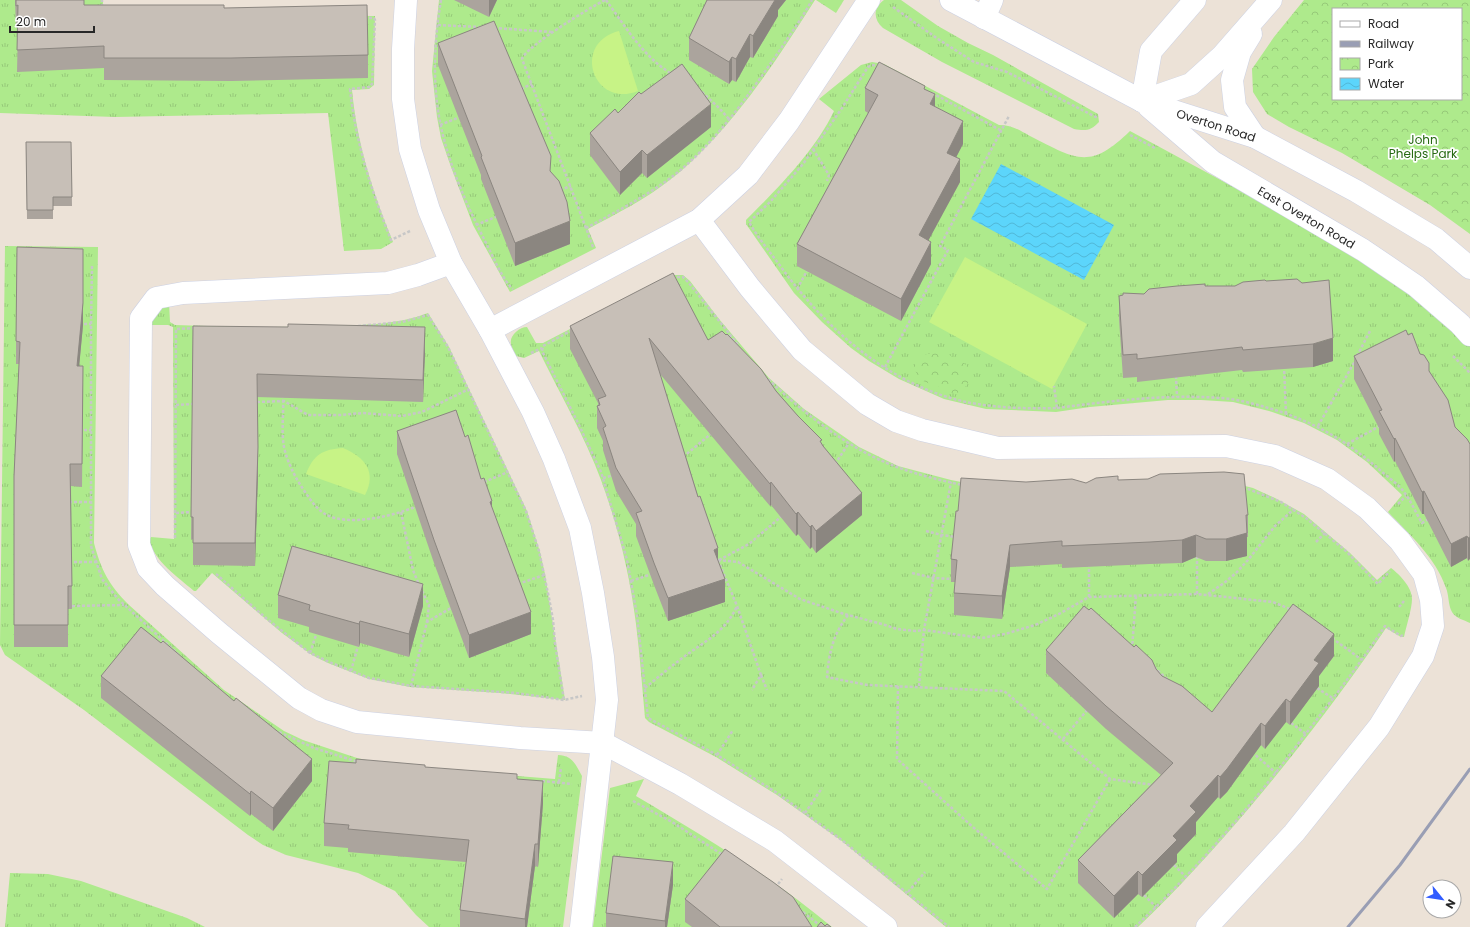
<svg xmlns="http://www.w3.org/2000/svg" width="1470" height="927" font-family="Poppins,sans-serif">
<defs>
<pattern id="grass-tufts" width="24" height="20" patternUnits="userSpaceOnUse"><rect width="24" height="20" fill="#aeea8c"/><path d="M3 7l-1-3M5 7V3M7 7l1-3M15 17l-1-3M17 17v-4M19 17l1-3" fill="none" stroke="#96c979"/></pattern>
<pattern id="park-crowns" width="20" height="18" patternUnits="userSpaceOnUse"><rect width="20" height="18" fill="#aeea8c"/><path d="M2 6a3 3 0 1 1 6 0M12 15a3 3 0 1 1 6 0" fill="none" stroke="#96c979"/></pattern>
<pattern id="water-waves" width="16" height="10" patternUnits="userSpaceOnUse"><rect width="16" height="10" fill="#5cd5fb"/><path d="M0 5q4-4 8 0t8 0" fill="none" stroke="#50b7d7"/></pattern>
</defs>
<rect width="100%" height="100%" fill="#ece2d7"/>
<g fill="url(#grass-tufts)">
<path d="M0,0H103V14L375,16L374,85L369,89L352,90C357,144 373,193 393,242L381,249L344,251L328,113L115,117L0,113Z"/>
<path d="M439,0H815C782,52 748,104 705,148C694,159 683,170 671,179C646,199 616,214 588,229L596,248L510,292L473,225L451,167L441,138L437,117L432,71Z"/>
<path d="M816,0H844L836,13Z"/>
<path d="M884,0H901L938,26L968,43L993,55L1098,114L1099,122C1091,131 1085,131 1074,129L942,62L883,28C873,19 873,8 884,0Z"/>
<path d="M872,62L884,64L999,125C1012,125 1019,130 1030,136C1076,159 1089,171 1130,131L1361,256L1470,343V623C1464,620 1455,618 1452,612C1448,605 1449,595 1446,588C1436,558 1409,534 1388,512L1402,495L1367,462L1337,440L1304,423L1269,411L1233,402L1201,400H1168L1090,407L1056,412L986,409L944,399L899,379L869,361L851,348L822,322L794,293L746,224V220C777,189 815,151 834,111L819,99L861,65Z"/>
<path d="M5,246L98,247L94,543C101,570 109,585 129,605L224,690L284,731L303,740L357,758L393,766L555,779L558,755C572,755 576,765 582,776L563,927H429L416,915L395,891L358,873L286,855L263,845L248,835L84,710L5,655L0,645Z"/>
<path d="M674,275H683L690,281L719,319L769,378L804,409L859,447L898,466L951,480L997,489L1023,490L1164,478L1237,484L1253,488L1275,498L1304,514L1350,553L1377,580L1391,568C1400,575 1412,587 1412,599C1412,609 1406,627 1404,637H1401L1386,628C1344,690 1298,750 1250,807C1214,849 1178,889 1138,927H946L842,841L777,795L716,757L649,722L645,718C642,687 640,655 636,624C630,575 618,526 601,480C585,437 559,392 539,351L524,358L516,356C514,353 512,348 511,344C509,336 519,327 527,327L536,343H543Z"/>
<path d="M169,302L170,322L175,325C227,327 279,328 331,326C364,325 397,325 428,313L449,347L527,511L540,552L545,574L565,700L500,693L410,687L369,679L328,663L312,655L282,633L212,573L196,591H194C178,577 154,561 149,540L151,537L174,539L173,327L168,325H152L150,322L156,311Z"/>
<path d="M644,779L636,796C703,836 771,876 832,927H593L610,788Z"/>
<path d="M10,873L48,874L81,881L187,918L205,927H5Z"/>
</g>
<g fill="url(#park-crowns)" fill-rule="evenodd">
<path d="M1304,0H1470V234L1430,205L1342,153L1289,127L1267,114L1253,92L1252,69L1274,37ZM1333,9H1461V99H1333Z"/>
<path d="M938,353C963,355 986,376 956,394L943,391L939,387L925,382L919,378L915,370V363L919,358L927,354Z"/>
</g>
<g fill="#c7f386">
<path d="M619,31L638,91C593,109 571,43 619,31Z"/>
<path d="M965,257L1087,324L1052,389L929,322Z"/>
<path d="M343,448C365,457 377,472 365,495L306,474C313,455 323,449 343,448Z"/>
</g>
<path fill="url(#water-waves)" d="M1001,164L1114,225L1084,280L971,219Z"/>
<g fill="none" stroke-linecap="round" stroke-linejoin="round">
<g stroke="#ccd1e3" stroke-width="23">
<g id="minor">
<path d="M406,0L403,49V99L410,149L429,210L451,263L490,330L533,412L554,459L580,528L593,593L603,657L607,700L581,927"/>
<path id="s1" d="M951,0L1142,101L1255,137L1356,191L1436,239L1470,268"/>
<path d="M984,18L992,0"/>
<path d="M1251,34L1240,52L1232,80L1235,107L1255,137"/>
<path d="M1142,101L1191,84L1222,56L1271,0"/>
<path d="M1142,101L1151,51L1195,0"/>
<path id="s2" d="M1149,107L1213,162L1363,250L1416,286L1460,324L1470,335"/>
<path d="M699,220L750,288L802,350L867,404L896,421L922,430L998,448L1226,446L1275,456L1327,479L1367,508L1400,541L1424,574L1431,600L1433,626L1423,656L1379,727L1294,833L1207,927"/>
<path d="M451,263L418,275L388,283L183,293L156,298L141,318L139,545L148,568L165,586L219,633L299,698L321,710L357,722L520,738L603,743L680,784L775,841L886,927"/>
<path d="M490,330L699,220L748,175L789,121L869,0"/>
</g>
</g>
<g stroke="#c7c7c7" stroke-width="2.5" stroke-dasharray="3 2" stroke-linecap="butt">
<path d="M441,0C434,41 432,86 441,127C450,168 468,208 487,245C492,255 505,284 513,289"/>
<path d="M606,0C625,26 644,58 672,74"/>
<path d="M102,7V0"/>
<path d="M893,7L938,39L974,62L1007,72L1098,118"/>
<path d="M364,18H374L375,20L372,84L370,87L350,89C356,144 371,189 391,240L410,231"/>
<path d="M438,25L479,27"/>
<path d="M494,28L553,32"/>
<path d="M880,66L872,65L868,67L842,108L803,164L770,202L749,222C758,238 770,252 781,267C826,329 889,385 966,402C996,408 1027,409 1057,408L1054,386"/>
<path d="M521,89L532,84"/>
<path d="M702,92L719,108L729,119"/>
<path d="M932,93L1002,131"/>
<path d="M440,125L460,117"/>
<path d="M1130,135L1155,148"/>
<path d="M813,149L829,175L827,181"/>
<path d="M560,190L571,186"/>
<path d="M476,225L498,216"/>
<path d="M586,228L522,59C525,47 591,7 605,0"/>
<path d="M593,247L586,228C614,213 643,198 669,179C710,149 742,104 771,63C785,42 800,22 812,0"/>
<path d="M92,266L91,324V546L102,579L118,599L180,656"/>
<path d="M672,277H683L689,283L739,346"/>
<path d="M797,289L807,271"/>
<path d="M79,324H91"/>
<path d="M358,326L402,322L428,315L448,347L526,511L539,551L549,598L553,620L555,643L564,700"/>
<path d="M572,330L543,346L542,351L578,423L601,472L621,539L627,560L637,615L648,718L717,755L777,793L843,841L949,927"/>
<path d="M531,353L542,348"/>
<path d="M1357,356L1370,331"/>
<path d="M1453,356L1470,373"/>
<path d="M1284,366L1286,414"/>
<path d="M885,367L948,250L940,246L1009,116"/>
<path d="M1176,376L1177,397"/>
<path d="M768,380H769C805,414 850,450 897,467C918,475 940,480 962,485"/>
<path d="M283,395C284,411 281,432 284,447C287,461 294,475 301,486C308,496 315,508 325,514C347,527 393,516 415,507"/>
<path d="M257,402L284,401L308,415H340L363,413L402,416L422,412L469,389"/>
<path d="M176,405L192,404"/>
<path d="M1057,408C1111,401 1166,394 1221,398C1236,399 1251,403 1265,407C1311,420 1346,440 1381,471C1389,478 1398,484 1404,492C1411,501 1416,513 1422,523L1429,519"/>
<path d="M1318,426L1355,361"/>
<path d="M79,430H91"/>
<path d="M1347,444L1380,426"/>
<path d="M683,457L712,433"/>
<path d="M835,464L849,443"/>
<path d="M603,478L614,475"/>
<path d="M484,482L508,472"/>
<path d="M1243,487L1281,502L1306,518L1346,551L1378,584L1390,571"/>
<path d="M69,502H91"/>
<path d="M1398,504L1406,496"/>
<path d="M401,512L413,570L419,585"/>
<path d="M176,513L191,512"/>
<path d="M926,531L942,535L955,537"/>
<path d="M175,538L176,329L195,328"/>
<path d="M1316,542L1325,533"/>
<path d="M1197,556V594"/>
<path d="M718,560L738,562L800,599L844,614L882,624L897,629L916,631L924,630L951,482"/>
<path d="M718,560L737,606L761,675L752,690"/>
<path d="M719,560L749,544L783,515"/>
<path d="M69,562H96"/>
<path d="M912,573L934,578L952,579"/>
<path d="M216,574L267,619L310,653L329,662L369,678L411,686L516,693L564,700L582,696"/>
<path d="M631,581L652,574"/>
<path d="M518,584L544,575"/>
<path d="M422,591L429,605L427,622"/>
<path d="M1208,594L1224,583L1236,573L1248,560L1275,526L1294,509"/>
<path d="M1089,597V565"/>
<path d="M72,606L124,605"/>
<path d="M1399,607L1404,601"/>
<path d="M848,615C833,635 829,652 827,677L867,685L1004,691L1110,779L1154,785"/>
<path d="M1332,638L1362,660"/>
<path d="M1132,649L1136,595"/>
<path d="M310,653L316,635"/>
<path d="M1154,667L1168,680"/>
<path d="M351,671L358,646"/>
<path d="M761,675L767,690"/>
<path d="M411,686L427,622L451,608"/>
<path d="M898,686L897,759L974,828L1047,889L1110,779"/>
<path d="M919,686L924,630L982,638L1005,634L1035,625L1059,614L1089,597L1197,594L1273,602L1292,610"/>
<path d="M645,688C657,678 669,668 681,659C703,642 725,633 737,606"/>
<path d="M1317,688L1334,699"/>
<path d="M1291,723L1306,734"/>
<path d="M279,732L314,748L358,762"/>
<path d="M1063,739L1088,709"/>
<path d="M1252,752L1276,773"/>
<path d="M717,755L733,730"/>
<path d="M542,781L572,784"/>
<path d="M559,782L561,767"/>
<path d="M633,801L672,822L723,855"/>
<path d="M805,813L822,788"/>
<path d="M1174,865L1186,877"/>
<path d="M775,888L782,879"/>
<path d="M908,892L925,872"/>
<path d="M1144,895L1156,907"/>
<path d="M799,909L822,927"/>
<path d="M1135,927C1197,869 1253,804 1304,736C1332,700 1360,664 1385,626L1401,636L1403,635"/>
</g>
<use href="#minor" stroke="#fff" stroke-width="22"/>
<path stroke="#999eb4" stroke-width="3" d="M1348,927L1400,865L1470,769"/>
</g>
<g fill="#aba49d">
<path d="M15,0H84V5L224,8L368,55V78L231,81L104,80V68L17,72L18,28H16Z"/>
<path d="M454,0H497L489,17Z"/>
<path d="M707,0H786L778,10V16L753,58L750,57L736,82L732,80L729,84L689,60V38Z"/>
<path d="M438,43L551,172L570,244L515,266L481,179V175L438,65Z"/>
<path d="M865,88L925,89L935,107L963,144L956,157L960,182L928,240L931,264L901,321L797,266V244L868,113L865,111Z"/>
<path d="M641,94L711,127L647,178L642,173L620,195L590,155V133L618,113Z"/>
<path d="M26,142H71L72,206H53V219H27Z"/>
<path d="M1266,281L1333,361L1313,367L1243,372L1242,370L1137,382V377L1123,378L1119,319V296L1144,294L1205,286H1235Z"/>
<path d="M83,325L79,366L83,389L82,487L71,486L72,609H68V647H14V476L19,364H16V341Z"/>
<path d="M193,326L425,350L423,402L257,397L258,470L255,566L193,565V539L191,540Z"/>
<path d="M570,326L708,340L776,391L822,444L862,515L816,553L812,547L810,549L798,534L796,536L771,505L770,506L660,374L718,560L725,602L668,621L654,585L636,536V524L616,491L603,450V441L597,428V406L598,405V403L570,349Z"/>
<path d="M1408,335L1429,371L1455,427L1470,444L1468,561L1467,558L1451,567L1424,514H1422L1395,461L1394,462L1379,434V428L1354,379V356Z"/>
<path d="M397,431L481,479L492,509L531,634L469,658L434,563L397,454Z"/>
<path d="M1118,480L1248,515V537H1247V556L1226,561H1206L1196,557L1182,563L1150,564L1062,568V564L1010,567L1002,619L954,615V593L955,582H951V559L958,511L1026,482L1086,483Z"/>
<path d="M278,595L423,606L409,657L360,643L359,647L309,632V627L278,618Z"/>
<path d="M1046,650L1156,669L1162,676L1212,712L1334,656L1319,676V686L1290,725L1286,722L1265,749L1261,745L1227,792L1220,799L1218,797L1196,822V834L1177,854V862L1142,897L1138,894L1114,918L1078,883V860L1161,775L1106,729L1046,673Z"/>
<path d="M101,676L312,781L273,831L251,814L250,816L101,698Z"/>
<path d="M425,767L517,779L543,803L538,867L535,866L527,927H460V910L466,862L348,852V848L324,846V823Z"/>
<path d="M673,885L667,927H606V913Z"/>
<path d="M685,899L812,927H692L685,922Z"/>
</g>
<g fill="#8b8680">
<path d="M489,0H497L489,17Z"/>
<path d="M775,0H786L778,10V16L753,58V36Z"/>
<path d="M750,34V57L736,82V59Z"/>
<path d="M732,57V80L729,84V62Z"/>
<path d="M935,94V117L930,104Z"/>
<path d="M711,104V127L647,178V155Z"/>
<path d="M963,121V144L947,175V153Z"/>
<path d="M642,150V173L620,195V172Z"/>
<path d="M960,159V182L919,258V235Z"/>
<path d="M570,221V244L515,266V243Z"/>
<path d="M931,242V264L901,321V299Z"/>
<path d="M83,271V325L77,389V366Z"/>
<path d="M425,327V350L423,402V380Z"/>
<path d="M1333,338V361L1313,367V344Z"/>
<path d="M1395,438V461L1394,462V439Z"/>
<path d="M258,447V470L255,566V543Z"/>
<path d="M771,482V505L770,506V484Z"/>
<path d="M1424,491V514H1422V492Z"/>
<path d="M862,493V515L816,553V531Z"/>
<path d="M492,501V524L490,502Z"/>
<path d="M798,512V534L796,536V514Z"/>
<path d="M812,525V547L810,549V527Z"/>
<path d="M1247,533V556L1226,561V539Z"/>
<path d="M1196,535V557L1182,563V540Z"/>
<path d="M1467,536V558L1451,567V544Z"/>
<path d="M1470,537V559L1468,561V538Z"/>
<path d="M1010,545V567L1002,619V596Z"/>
<path d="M718,548V571L714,550Z"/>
<path d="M725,579V602L668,621V598Z"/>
<path d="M423,584V606L409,657V634Z"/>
<path d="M531,612V634L469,658V635Z"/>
<path d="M360,621V643L359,647V624Z"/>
<path d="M1334,634V656L1319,676V686L1290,725V702L1314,660Z"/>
<path d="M1286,699V722L1265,749V726Z"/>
<path d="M1261,723V745L1227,792L1220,799V777Z"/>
<path d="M312,759V781L273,831V808Z"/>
<path d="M1218,775V797L1196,822V834L1177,854V862L1142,897V875L1173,836L1190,806Z"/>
<path d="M543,781V803L538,867V844Z"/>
<path d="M251,791V814L250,816V794Z"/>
<path d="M535,844V866L527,927H525V919Z"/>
<path d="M673,862V885L667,927H665V921Z"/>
<path d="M1138,871V894L1114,918V896Z"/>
</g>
<g fill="#c7bfb7" stroke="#8b8680">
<path d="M16,0H84V5H224V8L367,5L368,55L231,58H104V46L17,50L18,5L16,6Z"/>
<path d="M707,0H775L753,36L750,34L736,59L732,57L729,62L689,38Z"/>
<path d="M494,21L551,156L550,171L559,181L567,202L570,221L515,243L481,157L482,156L438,43Z"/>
<path d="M879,62L925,86L924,89L935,94L930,104L963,121L947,153L960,159L919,235L931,242L901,299L797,244L878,95L865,88Z"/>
<path d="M682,64L711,104L647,155L642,150L620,172L590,133L615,109L618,113L639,92L641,94Z"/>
<path d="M26,142H71L72,197H53V210H27Z"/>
<path d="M17,247L83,249V303L77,366H83L82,464H70L72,586H68V625H14V476L20,342L16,341Z"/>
<path d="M673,273L708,340L722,331L726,335L727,334L761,369L776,391L798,416L822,440L820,441L823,446L862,493L816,531L812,525L810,527L798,512L796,514L771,482L770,484L649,338L698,497L700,496L718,548L714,550L725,579L668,598L654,563L636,513L642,511L616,468L603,428L606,426L597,406L600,405L598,399L606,396L570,326Z"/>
<path d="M1297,279L1302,283L1329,280L1333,338L1313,344L1243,350L1242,347L1137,359V354L1123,355L1119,296L1123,295V293L1144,294L1149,289L1177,286L1205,284V286H1235L1243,282L1265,280L1266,281Z"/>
<path d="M288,324L425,327L423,380L257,374L258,447L255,543H193V517H191L193,326L288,327Z"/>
<path d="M1406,330L1408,335L1412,333L1420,354L1424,355L1429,363V371L1448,400L1455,427L1467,439L1470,444V537L1468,538L1467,536L1451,544L1424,491L1422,492L1395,438L1394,439L1379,411L1382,410L1354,356Z"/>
<path d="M456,410L465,437L468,435L481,479L484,478L492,501L490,502L531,612L469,635L434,540L397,431Z"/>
<path d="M1224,472L1244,474L1248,515H1246L1247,533L1226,539H1206L1196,535L1182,540L1150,542L1062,546V541L1010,545L1002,596L954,593L957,560L951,559L956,511H958L961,478L1026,482L1072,479L1086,483L1096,478L1118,476V480L1148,479L1160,474Z"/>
<path d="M292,546L423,584L409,634L360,621L359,624L309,610L310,605L278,595Z"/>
<path d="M1293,604L1334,634L1314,660L1319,663L1290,702L1286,699L1265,726L1261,723L1227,769L1220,777L1218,775L1190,806L1196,812L1173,836L1177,840L1142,875L1138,871L1114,896L1078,860L1173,763L1106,706L1046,650L1084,606L1089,610L1091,608L1134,647L1136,645L1152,660L1156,669L1162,676L1182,686L1212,712Z"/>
<path d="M141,627L161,643L163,641L234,701L236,698L312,759L273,808L251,791L250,794L101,676Z"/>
<path d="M356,759L425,765V767L517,774V779L543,781L538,844H535L525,919L460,910L469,840L348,829L349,825L324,823L329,761L356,763Z"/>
<path d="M725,849L773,882L793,897L812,927H720L685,899Z"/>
<path d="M613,856L673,862L665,921L606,913Z"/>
<path d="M821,922L825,926L827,924L831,927H817Z"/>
</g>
<g text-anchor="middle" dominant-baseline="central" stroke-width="3.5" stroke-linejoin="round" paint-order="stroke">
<g font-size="12" fill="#272727" stroke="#fff">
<text stroke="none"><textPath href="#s1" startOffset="294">Overton Road</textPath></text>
<text stroke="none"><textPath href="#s2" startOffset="193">East Overton Road</textPath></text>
</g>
<g font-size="12" fill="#266a11" stroke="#fff">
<text x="1423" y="139">John<tspan x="1423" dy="14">Phelps Park</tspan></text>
</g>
</g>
<rect x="1332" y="8" width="130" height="92" fill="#ffffff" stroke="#a9a9a9"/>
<rect x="1340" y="21" width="20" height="6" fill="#ffffff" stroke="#a9a9a9"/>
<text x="1368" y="28" font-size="12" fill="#272727">Road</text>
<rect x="1340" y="41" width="20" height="6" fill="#999eb4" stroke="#a9a9a9"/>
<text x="1368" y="48" font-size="12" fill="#272727">Railway</text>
<rect x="1340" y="58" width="20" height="12" fill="url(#park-crowns)" stroke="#a9a9a9"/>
<text x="1368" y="68" font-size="12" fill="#272727">Park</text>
<rect x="1340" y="78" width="20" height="12" fill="url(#water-waves)" stroke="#a9a9a9"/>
<text x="1368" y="88" font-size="12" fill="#272727">Water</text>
<g transform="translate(1442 899) rotate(120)"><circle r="19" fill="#ffffff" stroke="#a9a9a9"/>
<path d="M0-3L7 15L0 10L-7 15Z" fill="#315cff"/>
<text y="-6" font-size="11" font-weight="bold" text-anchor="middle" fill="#272727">N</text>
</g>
<path d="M10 26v6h84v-6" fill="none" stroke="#272727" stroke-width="2"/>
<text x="16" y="26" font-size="12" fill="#272727" stroke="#ffffff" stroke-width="3" paint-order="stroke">20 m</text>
</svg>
